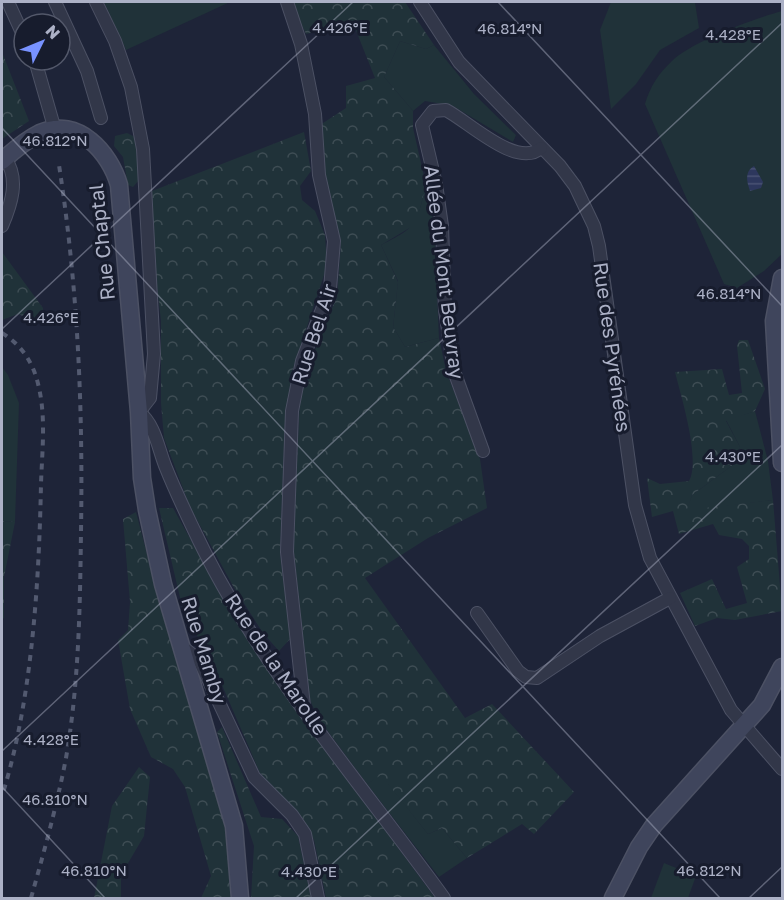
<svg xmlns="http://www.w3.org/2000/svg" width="784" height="900" font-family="'Golos Text',sans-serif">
<defs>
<pattern id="forest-crowns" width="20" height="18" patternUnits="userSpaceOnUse" patternTransform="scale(1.5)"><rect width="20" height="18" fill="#203239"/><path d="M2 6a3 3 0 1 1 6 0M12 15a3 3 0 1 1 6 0" fill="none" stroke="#3e4d54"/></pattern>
<pattern id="water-rules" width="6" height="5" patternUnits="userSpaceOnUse" patternTransform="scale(1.5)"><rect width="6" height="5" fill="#2d375d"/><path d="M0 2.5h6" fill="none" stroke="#495273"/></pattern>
</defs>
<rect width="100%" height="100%" fill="#1e2438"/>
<g fill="#203239">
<path d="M104,2H230L126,50Z"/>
<path d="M611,2H700L695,3L699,28L660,50L636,84L611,109L600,30Z"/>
<path d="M782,11V254L764,271L737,288L724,284L645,104C650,87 658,74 672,61C691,42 756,18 782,11Z"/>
<path d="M400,41L426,49L434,45L474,94L516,135L513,142L453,106L425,101L413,111L384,77Z"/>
<path d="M426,185L434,224L439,338L405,347L393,327L398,281L381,245C418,227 416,224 426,185Z"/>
<path d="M2,367L8,375L19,403L15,522L2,521Z"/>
<path d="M755,411L768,461L773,500L686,511L692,495L738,461L740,447L726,420Z"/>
<path d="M381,774L428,834L442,828L467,858L439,877L367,784Z"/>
<path d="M664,863L696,876L688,898H651Z"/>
</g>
<g fill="url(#forest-crowns)">
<path d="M291,2H405L434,45L426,49L400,41L384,77L413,111V128L426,185L416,224L381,245L398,282L393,327L405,347L439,338L446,371L480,459L487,508L428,538L365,578L465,718L492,704L574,792L534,834L522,824L467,858L442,828L428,834L381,775L367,784L318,718L310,700L293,544L300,398L319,338L337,297L341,243L324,179L320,125L346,108V86L375,78L353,23L306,34Z"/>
<path d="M2,52L29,121L2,139Z"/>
<path d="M304,132L311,171L300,186L302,200L315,211L325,235L327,266L292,372L285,421L280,552L290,639L279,651L263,633L233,586L190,507L164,438L161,403V321L154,260L152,191Z"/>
<path d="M127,133L135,137L139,180L133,187L128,185L123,157L114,146L115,136Z"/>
<path d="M2,252L43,308L42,324L18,314L2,320Z"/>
<path d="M739,340H748L765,389L755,411L726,421L740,447L738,461L692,495L687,510L773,500L782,611L735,620L717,618L695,626L680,593L712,579L726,609L747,603L737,567L749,559V546L742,539L719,535L713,524L679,534L673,511L652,517L647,478L660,484L689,481C701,460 681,396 675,372L722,369L729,395L742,393L737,346Z"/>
<path d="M159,508H173L235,619L271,675L435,898H326L314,840L296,811L260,773L219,678L182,606Z"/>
<path d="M136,512C154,583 174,654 195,724C211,779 237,840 233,898H201L211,876L185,787L173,769L151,757L130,709L118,640L128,630L130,602L123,519Z"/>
<path d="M2,521L15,522L4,577V618L2,619Z"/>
<path d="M222,727L261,817L282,819L298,836L311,898H251L254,846L217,732Z"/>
<path d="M139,767L150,777L144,836L121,875V898H94L112,806Z"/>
</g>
<path fill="url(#water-rules)" d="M754,166L763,182L761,188L750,191C747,182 744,172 754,166Z"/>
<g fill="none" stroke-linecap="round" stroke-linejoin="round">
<g stroke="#4c5164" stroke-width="14">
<g id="street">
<path d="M8,2L24,37"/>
<path d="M55,2L87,71L101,118"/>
<path d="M96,2L115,41L131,87L143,149L154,354L150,398L139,412C156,426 158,449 166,468C174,488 183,507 192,526C255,662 357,778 444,898"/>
<path d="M287,2L301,44L315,114L319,175L334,241L330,289L302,361L292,411L287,552L304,706"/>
<path d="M420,2L459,62L560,166L575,186L594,226L599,246L635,505L650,558L731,710L782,769"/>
<path d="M35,60L55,130"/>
<path d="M2,226C11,205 20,179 5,158"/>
<path d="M483,451L454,371L445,310L442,226L436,184L422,125L433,111L446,110C469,122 517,169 541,148"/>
<path d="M477,613L518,671L526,677L537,678L600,636L670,598"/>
<path d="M180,645L199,660L254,777L292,815L305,834L318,898"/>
</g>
</g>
<g stroke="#4c5164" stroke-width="19">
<g id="secondary">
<path d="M2,161C13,151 26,140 40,133C78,116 110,153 119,185L139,412L142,478L147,510L163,584L234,826L240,898"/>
<path d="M782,278L774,321L782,463"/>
<path d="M613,898L639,847L654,825L762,705L782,667"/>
</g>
</g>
<use href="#street" stroke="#323749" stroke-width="12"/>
<use href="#secondary" stroke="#3f455c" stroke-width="16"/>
<g stroke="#535a70" stroke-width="4" stroke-dasharray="6 6" stroke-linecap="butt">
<path d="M2,333C23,346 34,364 39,388C46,419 42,452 41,484C39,583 32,701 2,796"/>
<path d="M31,898C44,852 57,805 66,758C79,683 80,607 81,532C83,408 78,288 59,165"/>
</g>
</g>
<path fill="none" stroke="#acb1c6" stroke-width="1.5" stroke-opacity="0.45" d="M498,2L782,306M2,128L720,898M2,329L353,2M2,751L782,23M2,787L105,898M296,898L782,445M749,898L782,867"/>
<g text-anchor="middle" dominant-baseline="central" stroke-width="6" stroke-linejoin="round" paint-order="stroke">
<g font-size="20" fill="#acb1c6" stroke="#171c2d">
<text transform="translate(101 242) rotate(-96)">Rue Chaptal</text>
<text transform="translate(445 272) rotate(83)">Allée du Mont Beuvray</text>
<text transform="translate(313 334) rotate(-72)">Rue Bel Air</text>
<text transform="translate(613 347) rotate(82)">Rue des Pyrénées</text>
<text transform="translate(205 650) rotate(73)">Rue Mamby</text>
<text transform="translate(277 664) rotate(56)">Rue de la Marolle</text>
</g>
</g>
<g font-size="15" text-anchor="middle" fill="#acb1c6" stroke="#171c2d" stroke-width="6" stroke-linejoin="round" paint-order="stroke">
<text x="340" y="33">4.426°E</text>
<text x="510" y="34">46.814°N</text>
<text x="733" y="40">4.428°E</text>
<text x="55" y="146">46.812°N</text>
<text x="729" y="299">46.814°N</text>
<text x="51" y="323">4.426°E</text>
<text x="733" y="462">4.430°E</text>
<text x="51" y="745">4.428°E</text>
<text x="55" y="805">46.810°N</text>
<text x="94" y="876">46.810°N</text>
<text x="709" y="876">46.812°N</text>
<text x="309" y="877">4.430°E</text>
</g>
<rect width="784" height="900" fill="none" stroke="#acb1c6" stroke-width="6"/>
<g transform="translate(42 42) rotate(47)"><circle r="28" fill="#171c2d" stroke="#53586a" stroke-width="1.5"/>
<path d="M0-4.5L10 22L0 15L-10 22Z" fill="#7892ff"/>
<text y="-9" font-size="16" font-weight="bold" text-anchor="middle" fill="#acb1c6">N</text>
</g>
</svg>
